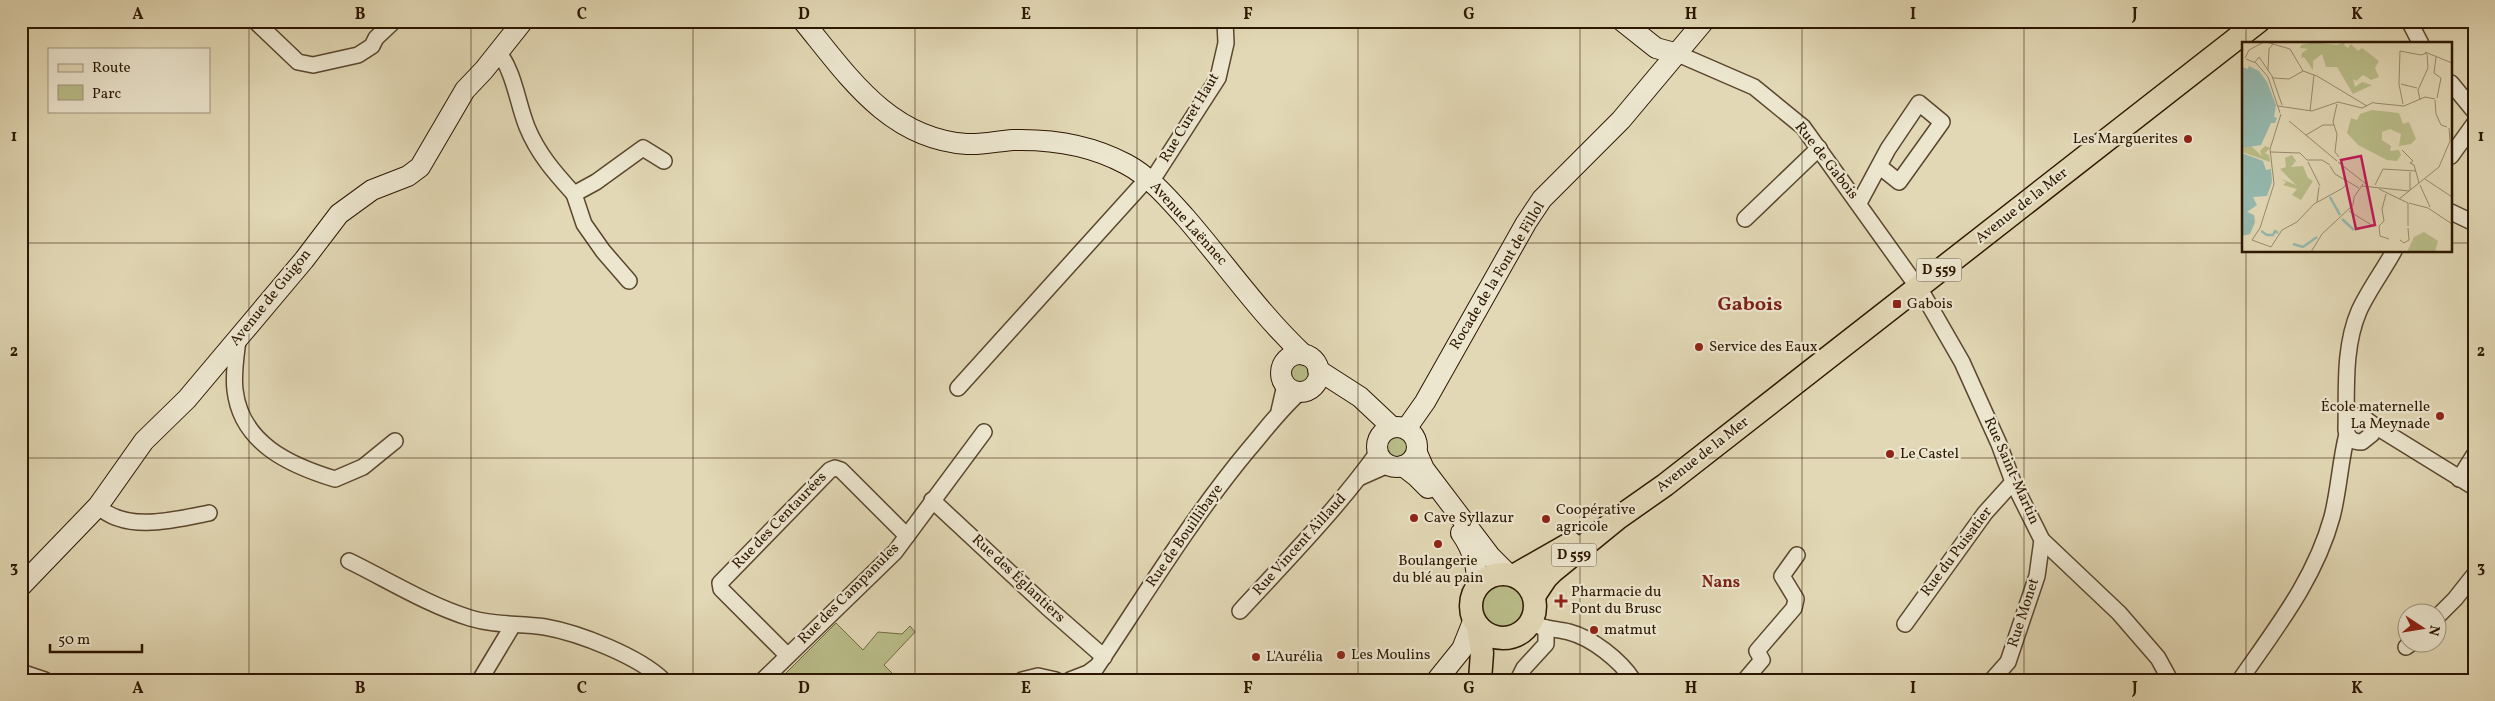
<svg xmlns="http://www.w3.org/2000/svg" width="2495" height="701" font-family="Vollkorn,serif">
<rect width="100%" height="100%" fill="#e2d8b5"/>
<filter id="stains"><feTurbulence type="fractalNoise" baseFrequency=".004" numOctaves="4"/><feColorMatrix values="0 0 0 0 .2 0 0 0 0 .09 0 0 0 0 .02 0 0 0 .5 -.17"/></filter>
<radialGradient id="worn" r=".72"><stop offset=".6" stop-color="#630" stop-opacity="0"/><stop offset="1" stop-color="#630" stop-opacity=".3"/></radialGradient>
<g fill="#b9bd89" stroke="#726a44">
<circle cx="1299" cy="373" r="18"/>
<path d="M1386,430L1411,432L1418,448L1409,464L1383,462C1375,451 1376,439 1386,430Z"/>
<circle cx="1503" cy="606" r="32"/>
<path d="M836,623L863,650L878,632L902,634L910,626L915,632L884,665L899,680H779Z"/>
</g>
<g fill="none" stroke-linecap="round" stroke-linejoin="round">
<g stroke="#5a472d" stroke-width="18">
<g id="street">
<path d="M255,21L298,62L313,65L358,55L372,46L376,38L394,21"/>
<path d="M2409,21L2421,44"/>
<path d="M498,51C515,74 517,102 527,127C538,154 555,173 574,194L596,182L643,148L664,161"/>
<path d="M1678,54L1754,87L1803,127L1924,296L1962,362L1999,444L2013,482L2042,540L2119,613L2158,658L2170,680"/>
<path d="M2451,83L2474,111"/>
<path d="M2451,156L2474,124"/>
<path d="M1151,182L1218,78L1226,43L1225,21"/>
<path d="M574,194L584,224L603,251L629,281"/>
<path d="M1859,203L1888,149L1919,103L1942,122L1899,182L1879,166"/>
<path d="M2451,212L2474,223"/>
<path d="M1745,219L1819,148"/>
<path d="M238,340C236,356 233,374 235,390C241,443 289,465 335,479L363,467L395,441"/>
<path d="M958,388L1147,179"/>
<path d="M1279,411L1285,385"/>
<path d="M2372,424L2474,487"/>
<path d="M2346,426L2354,416H2362L2372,424V434L2362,442C2353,442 2348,439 2346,430C2347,392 2343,348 2359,311C2368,291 2383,271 2394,251"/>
<path d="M1361,477L1388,465"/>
<path d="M2459,479L2474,455"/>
<path d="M932,500L1047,607L1104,657"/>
<path d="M98,506C125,533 175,520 209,513"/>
<path d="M349,561C388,580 428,605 470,618C496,626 519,623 545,627C579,633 638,656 663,680"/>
<path d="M1240,611C1288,559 1337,509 1378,452"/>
<path d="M2438,616L2455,599L2474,575"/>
<path d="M1531,623C1543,629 1556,629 1569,632C1592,638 1620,660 1633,680"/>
<path d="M1905,624L1985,513L2013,482"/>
<path d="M2406,647L2410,644"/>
<path d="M787,655L721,589L720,583L830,470L835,468L841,470L907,536"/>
<path d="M21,672L45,680"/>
<path d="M480,680L513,625"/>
<path d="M763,680L895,552L984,432"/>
<path d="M1022,680L1038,676L1056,680"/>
<path d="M1070,680L1088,673L1096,667"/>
<path d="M1088,680C1141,602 1189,521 1249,449C1266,429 1280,410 1300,392"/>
<path d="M1518,680L1524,668L1546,644V628"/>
<path d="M1745,680L1762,660L1757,651L1794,608L1796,599L1782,576L1797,555"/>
<path d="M1992,680L2008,662L2037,576L2042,540"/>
<path d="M2240,680C2276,628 2315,579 2332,517C2339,490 2340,462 2347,434"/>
</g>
</g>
<g stroke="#2c1700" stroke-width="22">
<g id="secondary">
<path d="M803,21C848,76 889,139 967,144C982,145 998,141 1013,140C1052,139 1091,145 1126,164C1149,176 1168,198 1185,217C1225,263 1260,314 1304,355"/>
<path d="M1622,21L1656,48L1678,54"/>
<circle cx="1300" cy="373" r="19"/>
<path d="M1318,370L1360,397L1392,427"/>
<circle cx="1397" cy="447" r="20"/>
<path d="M1406,429L1425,402L1526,223L1542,199L1621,120L1704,21"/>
<path d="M1417,453L1424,469L1490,556L1508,574"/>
<path d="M1403,466L1416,476L1428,488"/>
<path d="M1461,533C1473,550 1478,567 1477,587"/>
<path d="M21,586L98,506L144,441L187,399L304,260L339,214L372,190L408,176L420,167L465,90L484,70L523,21"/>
<path d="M1437,680L1462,649L1474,619"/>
</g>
</g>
<g stroke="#2c1700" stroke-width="25">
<g id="primary">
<circle cx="1503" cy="606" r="32"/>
<path d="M1515,575L1571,543"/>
<path d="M1534,596L1546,578L1553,571L1618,518L1665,485L2259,21"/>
<path d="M1478,626L1482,653L1480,680"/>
</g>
</g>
<use href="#street" stroke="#ece6cf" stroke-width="15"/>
<use href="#secondary" stroke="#ece6cf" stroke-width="20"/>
<use href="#primary" stroke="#e2d8b5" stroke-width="22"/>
</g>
<path fill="none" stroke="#2c1700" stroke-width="1" stroke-opacity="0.55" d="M249,21V680M471,21V680M693,21V680M915,21V680M1137,21V680M1358,21V680M1580,21V680M1802,21V680M2024,21V680M2246,21V44M21,243H2244M2451,243H2474M2246,251V680M21,458H2474"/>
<g fill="#8f2418" stroke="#ece6cf" stroke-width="2">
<circle cx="2188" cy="139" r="5"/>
<rect x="1892" y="299" width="10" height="10" rx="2.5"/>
<circle cx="1699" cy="347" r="5"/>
<circle cx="2440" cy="416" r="5"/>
<circle cx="1890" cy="454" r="5"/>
<circle cx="1414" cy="518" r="5"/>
<circle cx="1546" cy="519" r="5"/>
<circle cx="1438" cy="544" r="5"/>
<path d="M1558.5 593.5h5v5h5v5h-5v5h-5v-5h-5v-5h5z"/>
<circle cx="1594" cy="630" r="5"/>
<circle cx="1341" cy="655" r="5"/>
<circle cx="1256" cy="657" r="5"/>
</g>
<g text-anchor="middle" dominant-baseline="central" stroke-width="4.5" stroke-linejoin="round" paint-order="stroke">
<g fill="#ece6cf" stroke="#66553e" stroke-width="1">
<rect x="1916.5" y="258.5" width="45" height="23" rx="4"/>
<rect x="1551.5" y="543.5" width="45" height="23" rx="4"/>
</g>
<g font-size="14" font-weight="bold" fill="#2c1700">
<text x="1939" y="270">D 559</text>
<text x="1574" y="555">D 559</text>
</g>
<g font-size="15" fill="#2c1700" stroke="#ece6cf">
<text transform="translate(1190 118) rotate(-59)">Rue Curet Haut</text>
<text transform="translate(1826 161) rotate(52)">Rue de Gabois</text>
<text transform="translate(2022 206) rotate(-38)">Avenue de la Mer</text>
<text transform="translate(1188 224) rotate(48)">Avenue Laënnec</text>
<text transform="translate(1498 276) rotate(-59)">Rocade de la Font de Fillol</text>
<text transform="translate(271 298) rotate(-51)">Avenue de Guigon</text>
<text transform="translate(1703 455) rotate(-38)">Avenue de la Mer</text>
<text transform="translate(2011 471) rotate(66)">Rue Saint-Martin</text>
<text transform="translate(780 521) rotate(-46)">Rue des Centaurées</text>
<text transform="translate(1185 536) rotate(-55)">Rue de Bouillibaye</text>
<text transform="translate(1300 545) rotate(-48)">Rue Vincent Aillaud</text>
<text transform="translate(1957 552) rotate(-53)">Rue du Puisatier</text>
<text transform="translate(1018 579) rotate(43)">Rue des Églantiers</text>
<text transform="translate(849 594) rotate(-45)">Rue des Campanules</text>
<text transform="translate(2024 613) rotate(-72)">Rue Monet</text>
</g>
<g font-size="15" fill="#2c1700" stroke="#ece6cf" text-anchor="start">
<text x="2178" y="139" text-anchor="end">Les Marguerites</text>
<text x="1907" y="304">Gabois</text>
<text x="1709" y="347">Service des Eaux</text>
<text x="2430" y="407" text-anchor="end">École maternelle<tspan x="2430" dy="17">La Meynade</tspan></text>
<text x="1900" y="454">Le Castel</text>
<text x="1556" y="510">Coopérative<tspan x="1556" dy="17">agricole</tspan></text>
<text x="1424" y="518">Cave Syllazur</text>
<text x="1438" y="561" text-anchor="middle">Boulangerie<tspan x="1438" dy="17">du blé au pain</tspan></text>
<text x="1571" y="592">Pharmacie du<tspan x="1571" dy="17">Pont du Brusc</tspan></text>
<text x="1604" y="630">matmut</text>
<text x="1351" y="655">Les Moulins</text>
<text x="1266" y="657">L'Aurélia</text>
</g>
<g font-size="16" font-weight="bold" fill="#7a1f14" stroke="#ece6cf">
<text x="1721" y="583">Nans</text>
</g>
<g font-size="20" font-weight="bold" fill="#7a1f14" stroke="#ece6cf">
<text x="1750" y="305">Gabois</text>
</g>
</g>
<g transform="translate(2242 42)">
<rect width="210" height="210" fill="#e2d8b5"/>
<path d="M71,0L95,3L103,0L102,3L106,6L109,2L116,9L120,6L137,19L133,26L137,35L129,38L121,33L114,39L111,37L113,45L120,40L130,43L111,52L95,25H84L80,12L71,19V28L62,15L59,16L60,11L66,7L58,6L59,3ZM130,68L157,71L161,82L167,80L174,97L169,102L157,104L159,92L148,87L140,90V98L149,104L148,109L157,108L159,113L155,119L145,118L116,103L105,91L109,76L115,78L118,72ZM9,104L20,114L18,109L23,104L28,106L23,111L27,113L28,120L0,110L2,105ZM50,113L54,119L49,125L61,124L66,136L71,139L59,158L50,153L55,147L41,143L44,140L39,137L54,143L38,127L44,125L43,116ZM182,190L196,199L193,210H165L172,195Z" fill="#b9bd89"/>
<path d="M8,19L7,24L17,29L25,40L34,63L32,75L35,76L33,81H29L19,103L0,106V25L6,27ZM0,111L21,119L24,128L29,127L30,140L25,154L11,155L15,163L5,170L12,173L13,180L8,192L0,194Z" fill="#95b9af"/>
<path fill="none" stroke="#95b9af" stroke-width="2.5" d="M88,155L98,173M100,177L112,188M19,189L25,193H31L33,189L36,191M51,202L61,205L75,195"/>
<path fill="none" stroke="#998b6d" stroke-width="1" d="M24,0L48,7L61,29L75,34L125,64M158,9L157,42L161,62M158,9L179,13L185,11M183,10L210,21M194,15L192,31L199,36L195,56M3,16L7,8L22,0M4,17L14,21L26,35L38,71M13,20L17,15L30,34L40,63M26,28L27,7L31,2M31,36L47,37L61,29M159,42L175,46M178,58L176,48L186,26L185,12M193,58L194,72L199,83L205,85M96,60L120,66L132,60M132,61L162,64L183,55L193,57M95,62L91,80L95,92L93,110L97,115M36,64L70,69L96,60M68,69L72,33M47,79L95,119M64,93L81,83H92M160,108L171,119L168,121L172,123L177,141M29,110L58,111L65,118M65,118H80L88,123M66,120L78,144M96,120L124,142M88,124L93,132L117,146M141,127L174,129M168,130V148M183,137L210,155M133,143L141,127M178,143L188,165M120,144L167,149M137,147L166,161M144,152L140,167L142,179L137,184L138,194L147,197M157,157L197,125L208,99L207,86M75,160L77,145M166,161V184M167,161L186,166M186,166L210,182M107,169L131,184M10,198L29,205M10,198L18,186L32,142L28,107L39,72M158,198L162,201L167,198L166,186M29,205L40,188L55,180L72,162L101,146L105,141M69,210L80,192L111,163L112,155L121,142"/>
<path fill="#c2185b" fill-opacity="0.15" stroke="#c2185b" stroke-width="2.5" d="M119,114L133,183L114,187L99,118Z"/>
<rect width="210" height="210" fill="none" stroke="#2c1700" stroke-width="2.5"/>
</g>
<rect width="2495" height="701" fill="none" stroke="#e2d8b5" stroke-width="55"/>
<rect x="48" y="48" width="162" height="65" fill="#ece6cf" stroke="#9f937c"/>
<rect x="58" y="64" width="25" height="8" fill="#e2d8b5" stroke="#9f937c"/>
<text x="92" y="72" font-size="15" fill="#2c1700">Route</text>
<rect x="58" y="85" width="25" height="15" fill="#b9bd89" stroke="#9f937c"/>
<text x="92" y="98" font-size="15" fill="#2c1700">Parc</text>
<g transform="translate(2422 628) rotate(102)"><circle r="24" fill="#ece6cf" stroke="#9f937c"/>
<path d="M0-4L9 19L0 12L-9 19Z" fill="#8f2418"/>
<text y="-8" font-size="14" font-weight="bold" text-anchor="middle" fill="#2c1700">N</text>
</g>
<path d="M50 644v8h92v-8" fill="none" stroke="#2c1700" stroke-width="2.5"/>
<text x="58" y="644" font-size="15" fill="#2c1700" stroke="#ece6cf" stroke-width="4" paint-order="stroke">50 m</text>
<rect x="28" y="28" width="2440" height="646" fill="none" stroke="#2c1700" stroke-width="2"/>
<g font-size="16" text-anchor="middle" font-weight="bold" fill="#2c1700">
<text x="138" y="19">A</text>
<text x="360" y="19">B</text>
<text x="582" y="19">C</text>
<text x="804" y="19">D</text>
<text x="1026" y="19">E</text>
<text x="1248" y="19">F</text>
<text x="1469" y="19">G</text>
<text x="1691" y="19">H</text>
<text x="1913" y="19">I</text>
<text x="2135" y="19">J</text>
<text x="2357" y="19">K</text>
<text x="14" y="141">1</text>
<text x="2481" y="141">1</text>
<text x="14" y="356">2</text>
<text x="2481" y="356">2</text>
<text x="14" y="572">3</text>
<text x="2481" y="572">3</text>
<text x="138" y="693">A</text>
<text x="360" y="693">B</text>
<text x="582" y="693">C</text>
<text x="804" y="693">D</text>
<text x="1026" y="693">E</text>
<text x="1248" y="693">F</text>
<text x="1469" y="693">G</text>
<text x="1691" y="693">H</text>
<text x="1913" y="693">I</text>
<text x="2135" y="693">J</text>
<text x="2357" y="693">K</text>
</g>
<rect width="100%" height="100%" filter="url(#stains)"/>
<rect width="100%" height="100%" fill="url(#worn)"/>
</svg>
